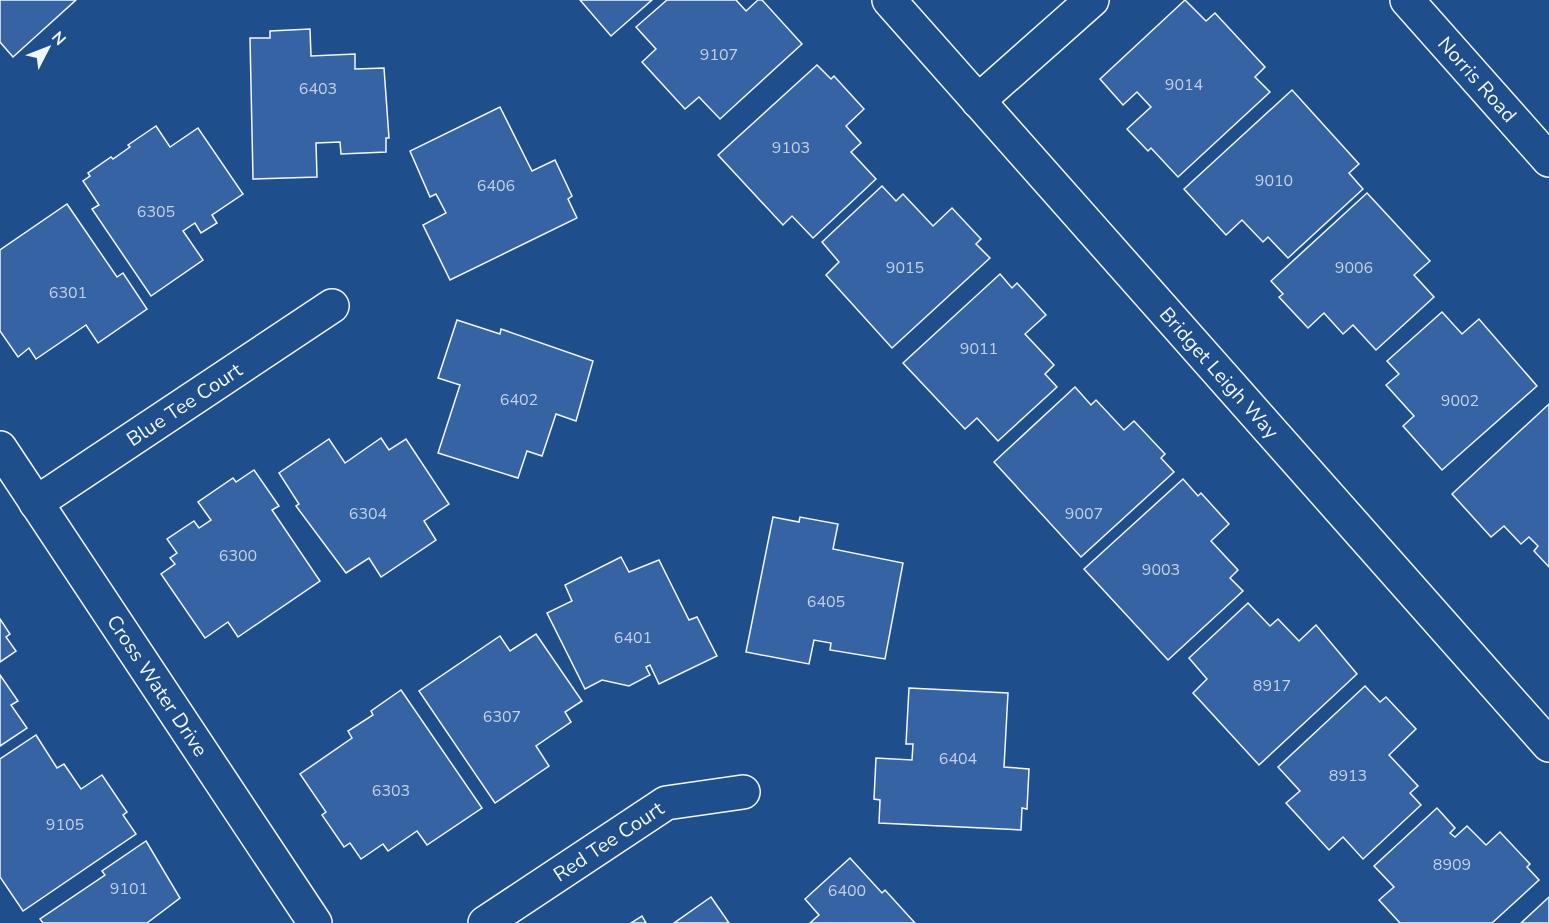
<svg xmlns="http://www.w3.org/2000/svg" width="1549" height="923" font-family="'Nunito Sans',sans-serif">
<rect width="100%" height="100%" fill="#1f4e8c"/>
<g fill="#3563a3" stroke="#f2f6ff" stroke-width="1.5">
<path d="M0,0H76L13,57L0,42Z"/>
<path d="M580,0H652L611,36Z"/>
<path d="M667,0H736L746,11L758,0H762L802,44L720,119L699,97L685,109L642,62L656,49L636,27Z"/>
<path d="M1185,0L1206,21L1215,13L1265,67L1255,77L1270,92L1178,177L1151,148L1148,151L1127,129L1151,107L1137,92L1123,105L1100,79Z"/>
<path d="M310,29L311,56L355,54V69L384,68L389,138H386V152L341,154L340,142L316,143L317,177L253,179L250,38H270V31Z"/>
<path d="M817,65L831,79L834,76L864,109L846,126L861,143L851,152L876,179L813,238L792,216L783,225L718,155Z"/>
<path d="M1292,90L1359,164L1349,173L1363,189L1288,258L1268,237L1263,242L1242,220L1226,235L1184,189Z"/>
<path d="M500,107L532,171L555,160L572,196L568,199L577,218L450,280L423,225L446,213L436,194L430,197L410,151Z"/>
<path d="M156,126L170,147L198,128L243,194L212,215L217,223L201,233L195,223L183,231L203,260L151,296L92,209L99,205L83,181L90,176L88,173L111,157L113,159L130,147L128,145Z"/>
<path d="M882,186L896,201L903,194L933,226L952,208L981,239L976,244L990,258L892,348L826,275L839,262L822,242Z"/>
<path d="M1367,193L1430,261L1414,275L1434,297L1376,350L1353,325L1343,334L1324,313L1308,328L1279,297L1283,294L1271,281Z"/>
<path d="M67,204L117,277L123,273L147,309L98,343L86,325L36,359L29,348L18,357L0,331V250Z"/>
<path d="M1000,274L1012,288L1017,283L1046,315L1025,334L1054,365L1045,374L1057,387L998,441L977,418L965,429L903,363Z"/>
<path d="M1442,312L1462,334L1479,319L1537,386L1442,470L1403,426L1414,416L1386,385L1399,374L1387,361Z"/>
<path d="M457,320L500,334L501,329L593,361L576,421L556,414L542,456L527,451L518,478L438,453L460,385L438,378Z"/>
<path d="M1075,387L1091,405L1096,400L1124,430L1134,421L1165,454L1161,458L1174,472L1081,557L994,462Z"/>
<path d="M1549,404V567L1534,551L1538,546L1529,537L1521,544L1504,526L1491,537L1452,494Z"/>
<path d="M381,438L389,450L406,439L449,504L424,521L436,540L381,577L369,558L346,573L296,506L299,504L279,473L329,439L345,463Z"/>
<path d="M254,470L279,506L272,510L320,581L238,637L228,622L205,638L161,574L175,564L170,558L177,553L167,539L194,521L199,528L211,520L198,502L233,478L236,482Z"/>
<path d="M1183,479L1198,496L1201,493L1229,524L1211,541L1238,570L1230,578L1243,591L1168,660L1084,569Z"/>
<path d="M773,517L799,522L800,517L838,524L833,549L903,563L885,659L830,650L831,643L814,640L809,664L746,652Z"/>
<path d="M621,557L629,572L659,560L689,620L697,617L717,656L659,684L650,665L646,667L650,675L629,686L602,680L585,689L547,613L572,601L565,585Z"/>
<path d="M1248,603L1270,626L1278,619L1299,641L1316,625L1357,674L1259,765L1193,693L1207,679L1189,658Z"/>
<path d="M0,619L10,634L6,637L16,651L0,662Z"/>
<path d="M536,634L582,701L565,712L571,722L536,746L549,766L495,803L419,691L500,636L510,651Z"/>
<path d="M0,675L18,701L11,705L27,728L0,746Z"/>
<path d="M1365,686L1380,702L1386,697L1416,729L1389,755L1418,786L1410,793L1421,805L1363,859L1343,837L1329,850L1286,803L1300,791L1278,767Z"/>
<path d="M909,688L1008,693L1004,767L1029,769L1027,809L1022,808L1021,830L879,823L880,800L874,799L876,758L912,760L913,744H906Z"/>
<path d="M401,690L482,808L427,845L417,831L388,851L383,844L361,859L350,843L344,847L322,815L326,812L300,774L352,738L348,731L373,715L371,711Z"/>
<path d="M36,735L57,768L64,764L81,789L102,775L127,812L123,815L136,834L23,911L0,877V759Z"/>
<path d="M1437,808L1455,828L1450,833L1455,837L1467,826L1486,845L1500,832L1530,864L1527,867L1539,880L1492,923H1400L1379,900L1394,887L1374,866Z"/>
<path d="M146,841L180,898L147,923H43L40,919L105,875L102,871Z"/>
<path d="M850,858L882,893L885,890L915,923H810L819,915L805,899Z"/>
<path d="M711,897L729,923H674Z"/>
<path d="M1549,897V923H1521Z"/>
<path d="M642,916L646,923H631Z"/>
</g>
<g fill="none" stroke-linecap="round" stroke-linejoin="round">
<g stroke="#f2f6ff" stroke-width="36">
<g id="street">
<path id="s1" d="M889,0L1549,745"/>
<path d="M978,101L1092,0"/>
<path id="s2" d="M0,448L315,923"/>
<path id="s3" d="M36,503L332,306"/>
<path id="s4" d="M485,923L666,803L743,792"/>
</g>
</g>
<g stroke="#f2f6ff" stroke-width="36">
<g id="secondary">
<path id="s5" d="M1407,0L1549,160"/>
</g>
</g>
<use href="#street" stroke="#1f4e8c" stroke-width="33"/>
<use href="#secondary" stroke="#1f4e8c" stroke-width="33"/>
</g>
<g text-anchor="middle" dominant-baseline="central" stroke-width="4.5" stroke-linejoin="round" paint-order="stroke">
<g font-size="16" fill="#c3d1e8">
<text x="719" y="55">9107</text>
<text x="1184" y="85">9014</text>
<text x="318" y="89">6403</text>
<text x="791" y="148">9103</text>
<text x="1274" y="181">9010</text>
<text x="496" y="186">6406</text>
<text x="156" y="212">6305</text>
<text x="905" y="268">9015</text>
<text x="1354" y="268">9006</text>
<text x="68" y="293">6301</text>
<text x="979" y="349">9011</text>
<text x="519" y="400">6402</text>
<text x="1460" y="401">9002</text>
<text x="368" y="514">6304</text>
<text x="1084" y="514">9007</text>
<text x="238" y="556">6300</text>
<text x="1161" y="570">9003</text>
<text x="826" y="602">6405</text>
<text x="633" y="638">6401</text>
<text x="1272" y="686">8917</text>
<text x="502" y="717">6307</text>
<text x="958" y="759">6404</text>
<text x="1348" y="776">8913</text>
<text x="391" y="791">6303</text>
<text x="65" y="825">9105</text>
<text x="1452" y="865">8909</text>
<text x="129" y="889">9101</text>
<text x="847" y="891">6400</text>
</g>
<g font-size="20" fill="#f2f6ff" stroke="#1f4e8c">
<text stroke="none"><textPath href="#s5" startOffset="106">Norris Road</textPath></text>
<text stroke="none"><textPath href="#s1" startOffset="498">Bridget Leigh Way</textPath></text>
<text stroke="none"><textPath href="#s3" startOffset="178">Blue Tee Court</textPath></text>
<text stroke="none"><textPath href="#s2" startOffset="285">Cross Water Drive</textPath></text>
<text stroke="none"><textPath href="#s4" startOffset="148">Red Tee Court</textPath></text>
</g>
</g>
<g transform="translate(48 48) rotate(48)" stroke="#1f4e8c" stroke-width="4.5" paint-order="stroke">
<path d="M0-4.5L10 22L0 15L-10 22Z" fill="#f2f6ff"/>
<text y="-9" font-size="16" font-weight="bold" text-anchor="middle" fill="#f2f6ff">N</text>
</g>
</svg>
